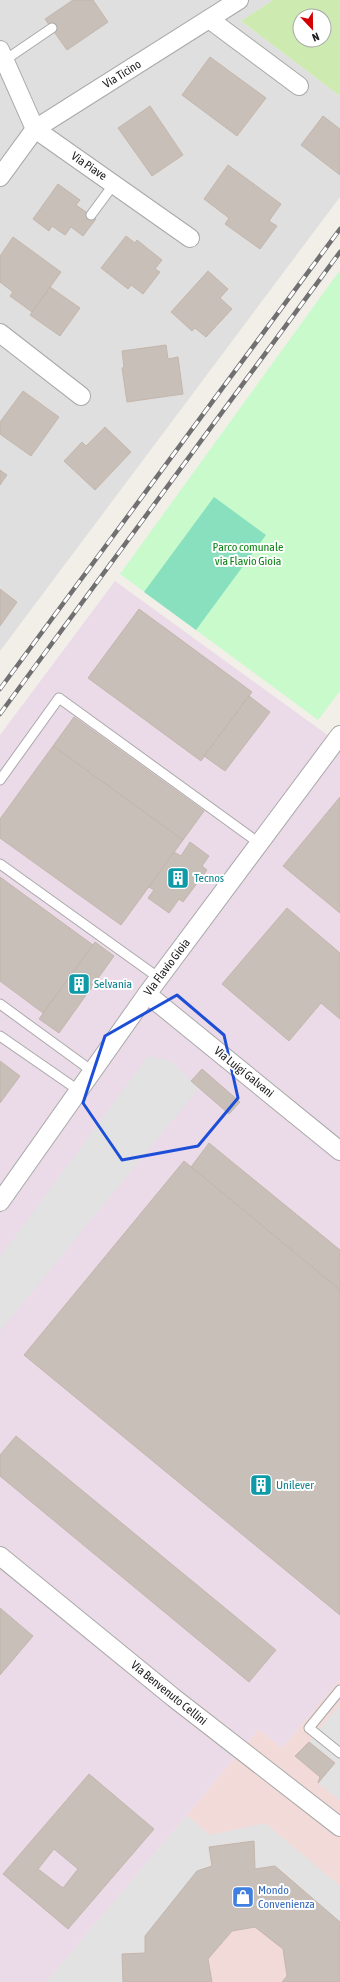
<svg xmlns="http://www.w3.org/2000/svg" width="340" height="1982" font-family="'Asap Condensed',sans-serif">
<rect width="100%" height="100%" fill="#f2efe9"/>
<path fill="#e0dfdf" d="M0,0H273L241,21L340,96V197L0,651Z"/>
<path fill="#f2dad9" d="M340,1679V1982H46L259,1729L282,1748Z"/>
<path fill="#ebdbe8" d="M115,581L340,744V1679L282,1748L259,1729L46,1982H0V735Z"/>
<path fill="#cdebb0" fill-rule="evenodd" d="M273,0H340V96L241,21ZM300,16H324V40H300Z"/>
<path fill="#c8facc" d="M340,270V691L318,720L120,574Z"/>
<path fill="#88e0be" d="M214,497L266,535L196,630L144,592Z"/>
<g fill="#e2e2e2">
<path d="M148,1056L171,1061L199,1088L0,1331V1257Z"/>
<path d="M340,1704V1801L318,1783L335,1762L309,1742Z"/>
<path d="M187,1815L210,1835L265,1823L340,1886V1922L275,1866L255,1869L254,1841L210,1846L212,1866L197,1871L145,1936V1953L122,1954L123,1982H46Z"/>
</g>
<g fill="#c7bfb8" stroke="#c4b6ab" fill-rule="evenodd">
<path d="M73,0H93L108,22L67,50L45,19Z"/>
<path d="M210,57L266,98L237,136L182,95Z"/>
<path d="M150,106L183,155L152,176L118,128Z"/>
<path d="M323,116L340,129V175L301,145Z"/>
<path d="M228,165L281,204L269,221L277,226L260,249L225,224L229,218L204,199Z"/>
<path d="M58,184L80,200L76,205L96,219L83,236L71,227L65,235L52,226L49,231L33,219Z"/>
<path d="M126,236L135,243L137,240L162,260L155,269L160,272L143,294L131,285L128,289L101,268Z"/>
<path d="M13,237L61,272L32,312L10,296L13,292L0,282V256Z"/>
<path d="M208,271L228,289L220,298L232,309L206,337L195,328L192,331L171,312Z"/>
<path d="M50,287L80,308L60,336L30,315Z"/>
<path d="M166,345L168,359L178,357L183,394L127,402L122,368L124,367L122,351Z"/>
<path d="M23,391L59,417L31,456L0,434V422Z"/>
<path d="M105,427L131,452L95,490L64,461L82,442L86,446Z"/>
<path d="M0,470L7,475L0,485Z"/>
<path d="M0,589L17,602L0,626Z"/>
<path d="M139,609L252,692L201,761L88,678Z"/>
<path d="M249,696L270,712L225,771L204,756Z"/>
<path d="M74,717L204,811L183,840L53,746Z"/>
<path d="M53,746L183,840L121,925L0,838V819Z"/>
<path d="M340,797V913L283,866Z"/>
<path d="M190,842L209,856L202,866L207,870L183,902L179,899L169,913L148,898L154,890L149,887L174,852L181,856Z"/>
<path d="M0,877L93,945L43,1013L0,981Z"/>
<path d="M287,908L340,953V1019L321,1003L289,1041L222,984Z"/>
<path d="M95,942L114,956L59,1033L39,1019Z"/>
<path d="M0,1061L20,1076L0,1103Z"/>
<path d="M202,1069L240,1102L229,1114L191,1081Z"/>
<path d="M209,1143L340,1250V1290L191,1167Z"/>
<path d="M184,1161L340,1290V1615L24,1355Z"/>
<path d="M16,1436L276,1650L249,1682L0,1476V1455Z"/>
<path d="M0,1608L33,1636L0,1675Z"/>
<path d="M309,1742L335,1763L318,1783L320,1777L295,1756Z"/>
<path d="M89,1774L154,1829L68,1929L3,1874ZM54,1849L78,1869L63,1888L38,1869Z"/>
<path d="M254,1841L255,1869L275,1866L340,1922V1982H282L287,1976L283,1949L255,1927L232,1931L208,1959L212,1982H123L122,1954L145,1953V1936L197,1871L212,1866L209,1847Z"/>
</g>
<g fill="none" stroke-linecap="round" stroke-linejoin="round">
<g stroke="#a9a9a9" stroke-width="11">
<g id="service">
<path d="M5,60L52,28"/>
<path d="M91,215L114,184"/>
<path d="M0,780L59,698L259,843"/>
<path d="M0,864L159,978"/>
<path d="M0,1004L92,1071"/>
<path d="M0,1036L78,1090"/>
<path d="M340,1690L309,1728L340,1753"/>
</g>
</g>
<g stroke="#a9a9a9" stroke-width="20">
<g id="minor">
<path d="M209,19L299,86"/>
<path d="M0,50L35,129"/>
<path d="M35,129L190,238"/>
<path d="M0,177L35,129L239,0"/>
<path d="M0,333L81,396"/>
<path d="M147,994L340,1151"/>
<path d="M0,1202L147,994L340,735"/>
<path d="M0,1556L174,1698L340,1827"/>
</g>
</g>
<use href="#service" stroke="#fff" stroke-width="9"/>
<use href="#minor" stroke="#fff" stroke-width="18"/>
<g stroke="#707070" stroke-width="4.5">
<g id="rail">
<path d="M0,689L340,229"/>
<path d="M0,714L340,252"/>
</g>
</g>
<use href="#rail" stroke="#fff" stroke-width="3" stroke-dasharray="9" stroke-linecap="butt"/>
</g>
<path fill="none" stroke="#1d4ed8" stroke-width="3" stroke-linejoin="round" d="M177,995L224,1035L238,1098L198,1146L122,1160L83,1103L105,1036Z"/>
<defs>
<g id="building-square" transform="scale(1.15)"><rect x="-9" y="-9" width="18" height="18" rx="4" fill="#0f9aa8" stroke="#fff"/><path d="M-4-6H4V6H1V3H-1V6H-4ZM-2.5-4.3h1.7v1.8h-1.7ZM.8-4.3h1.7v1.8H.8ZM-2.5-1h1.7V.8h-1.7ZM.8-1h1.7V.8H.8Z" fill="#fff"/></g>
<g id="shop-square" transform="scale(1.15)"><rect x="-9" y="-9" width="18" height="18" rx="4" fill="#3f7fe0" stroke="#fff"/><path d="M-5-2.5h2.3a2.7 3.5 0 0 1 5.4 0H5L5.5 6h-11ZM-1.5-2.5h3a1.5 2.3 0 0 0-3 0Z" fill="#fff"/></g>
</defs>
<g fill-rule="evenodd">
<use href="#building-square" x="178" y="878"/>
<use href="#building-square" x="79" y="984"/>
<use href="#building-square" x="261" y="1485"/>
<use href="#shop-square" x="243" y="1897"/>
</g>
<g text-anchor="middle" dominant-baseline="central" stroke-width="4" stroke-linejoin="round" paint-order="stroke">
<g font-size="12" fill="#222" stroke="#fff">
<text transform="translate(122 74) rotate(-32)">Via Ticino</text>
<text transform="translate(89 166) rotate(34)">Via Piave</text>
<text transform="translate(167 967) rotate(-53)">Via Flavio Gioia</text>
<text transform="translate(244 1072) rotate(39)">Via Luigi Galvani</text>
<text transform="translate(169 1693) rotate(39)">Via Benvenuto Cellini</text>
</g>
<g font-size="12" fill="#0c8416" stroke="#fff">
<text x="248" y="547">Parco comunale<tspan x="248" dy="14">via Flavio Gioia</tspan></text>
</g>
<g font-size="12" fill="#0d838f" stroke="#fff" text-anchor="start">
<text x="194" y="878">Tecnos</text>
<text x="94" y="984">Selvania</text>
<text x="276" y="1485">Unilever</text>
</g>
<g font-size="12" fill="#366cbe" stroke="#fff" text-anchor="start">
<text x="258" y="1890">Mondo<tspan x="258" dy="14">Convenienza</tspan></text>
</g>
</g>
<g transform="translate(312 28) rotate(158)"><circle r="19" fill="#ffffff" stroke="#a7a7a7"/>
<path d="M0-3L7 15L0 10L-7 15Z" fill="#d40000"/>
<text y="-6" font-size="11" font-weight="bold" text-anchor="middle" fill="#222222">N</text>
</g>
</svg>
